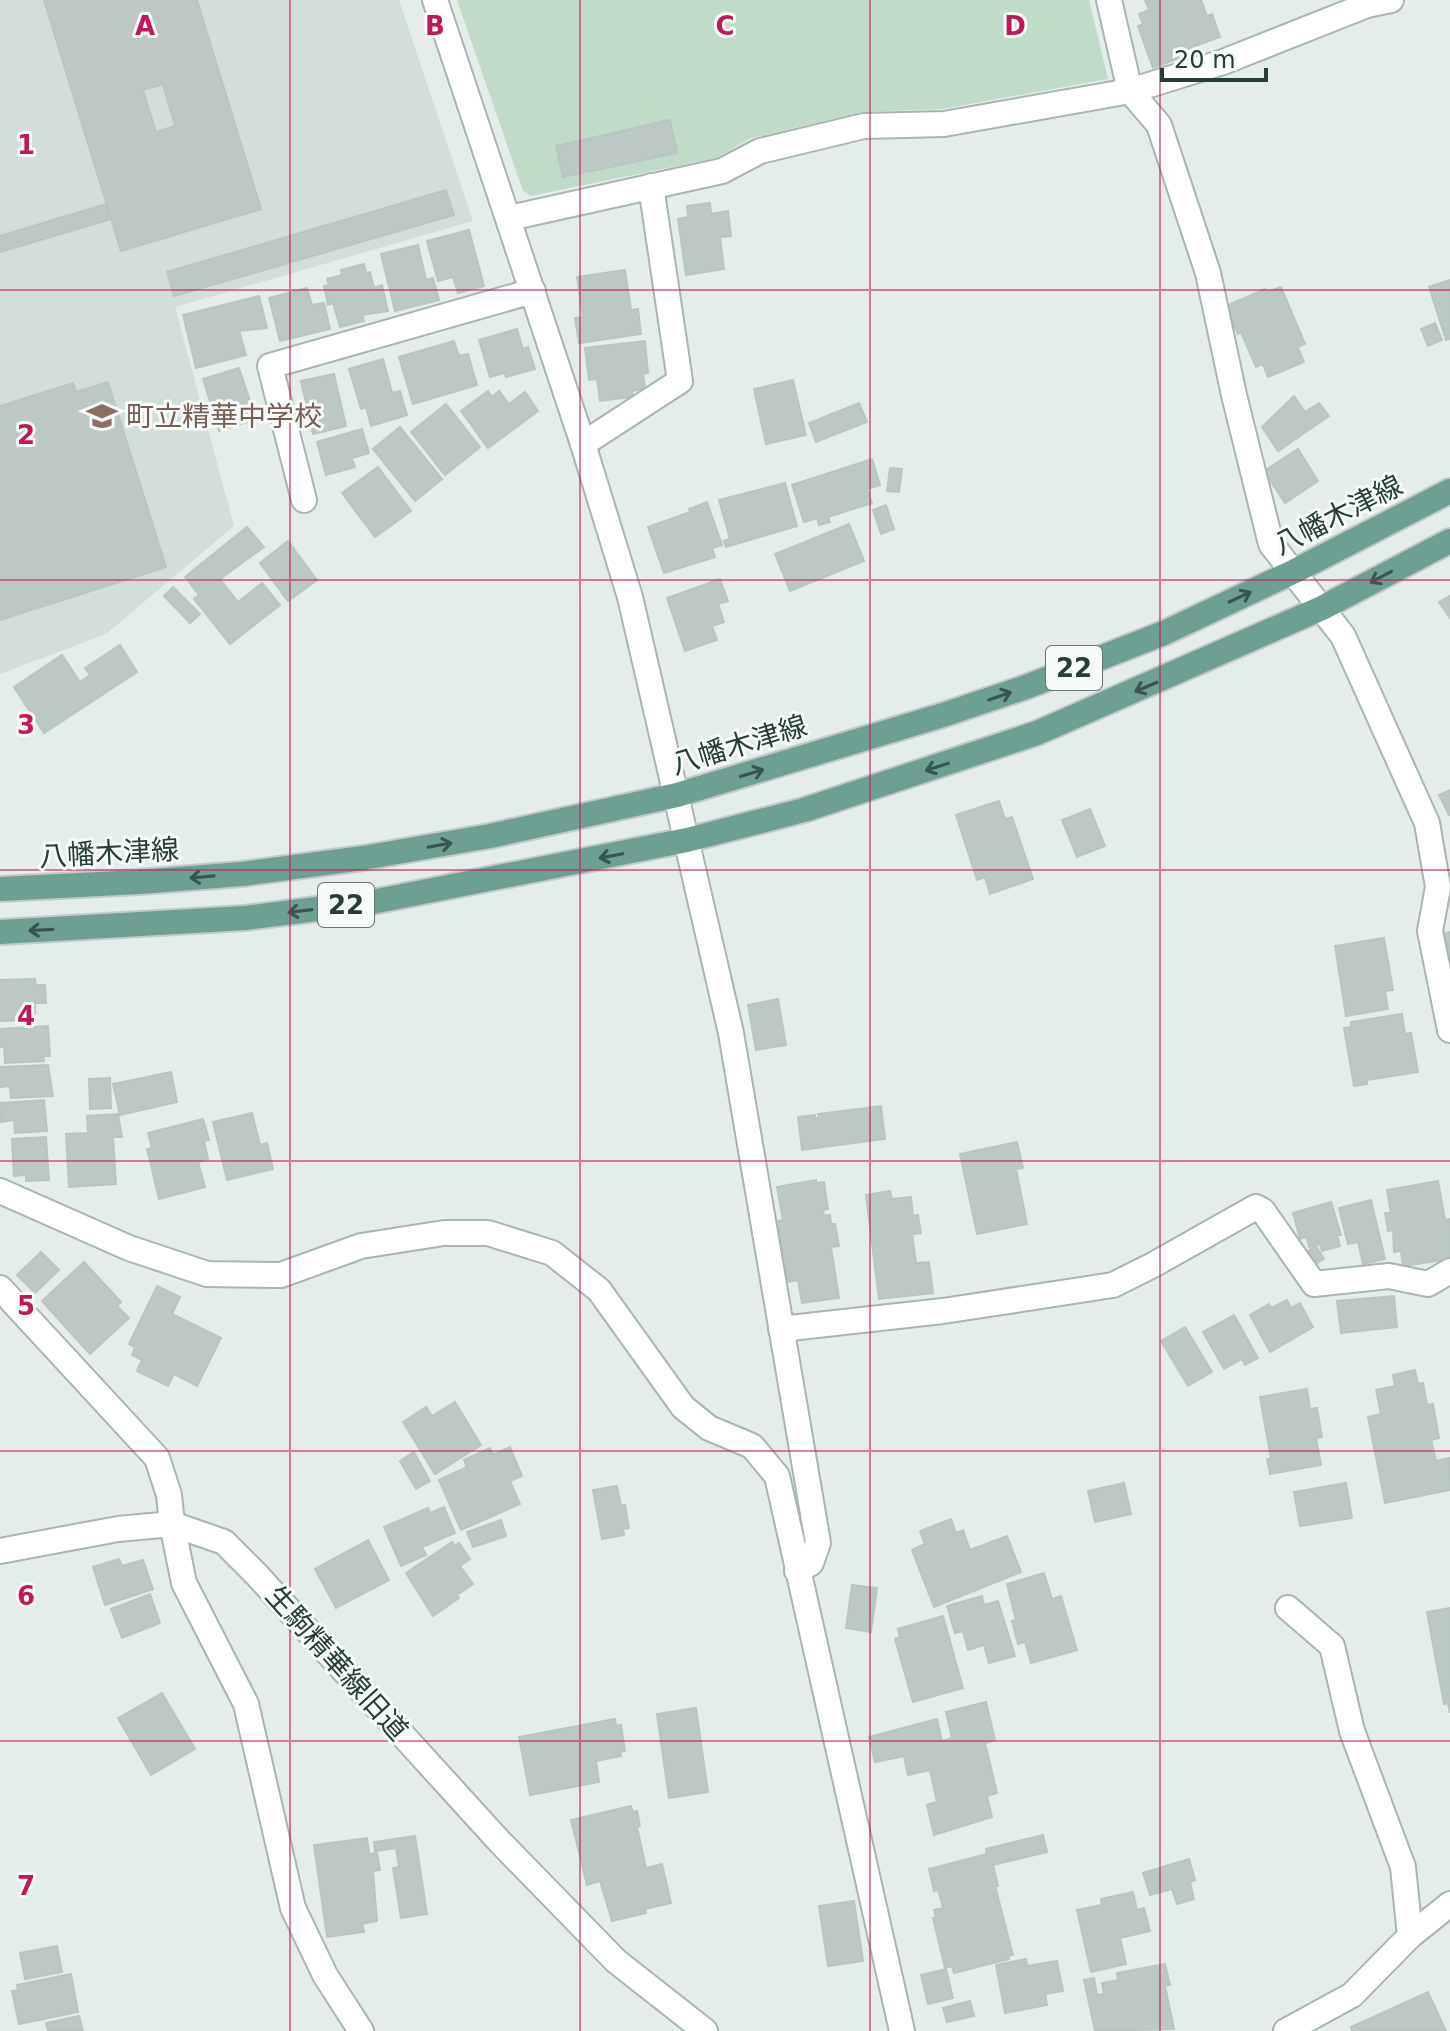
<svg xmlns="http://www.w3.org/2000/svg" width="1450" height="2031" font-family="'DejaVu Sans','Noto Sans JP',sans-serif">
<rect width="100%" height="100%" fill="#e5edea"/>
<path fill="#d3ddd9" d="M0,0H399L473,221L175,307L234,526L106,634L0,674Z"/>
<path fill="#c0dcc8" d="M457,0H1089L1108,79L942,109L862,112L751,138L716,158L531,196L523,191Z"/>
<g fill="#bbc8c3" stroke="#b8c6c1" stroke-width="2" fill-rule="evenodd">
<path d="M44,0H197L261,209L121,251ZM163,84L175,126L156,132L143,90Z"/>
<path d="M1145,0H1201L1207,16L1212,14L1220,37L1176,53L1179,58L1153,68L1138,26L1143,24L1139,14L1149,10Z"/>
<path d="M670,120L677,153L563,177L556,146Z"/>
<path d="M446,190L454,215L174,296L167,272Z"/>
<path d="M710,203L711,214L728,211L731,236L720,237L724,269L686,275L678,219L688,217L687,206Z"/>
<path d="M106,204L111,219L0,252V236Z"/>
<path d="M469,230L484,286L458,293L453,277L438,281L427,241Z"/>
<path d="M418,245L426,280L433,278L439,300L395,311L381,254Z"/>
<path d="M364,264L366,273L370,272L374,288L382,285L388,311L362,315L364,321L340,327L333,303L328,305L324,286L329,285L327,279L342,275L341,270Z"/>
<path d="M625,270L631,310L638,309L641,334L579,343L575,318L583,317L577,277Z"/>
<path d="M1450,280V339L1446,340L1429,287Z"/>
<path d="M1281,287L1305,344L1298,347L1304,362L1268,377L1263,364L1256,367L1241,332L1238,334L1226,306L1265,289L1267,292Z"/>
<path d="M307,288L312,305L324,303L330,329L280,341L269,298Z"/>
<path d="M259,296L267,328L239,331L246,355L196,368L183,315Z"/>
<path d="M1435,323L1442,340L1428,346L1421,329Z"/>
<path d="M517,329L523,349L528,347L535,369L506,377L505,373L490,377L479,340Z"/>
<path d="M454,341L459,356L468,354L477,385L413,404L399,357Z"/>
<path d="M645,341L648,373L643,374L645,389L632,391L633,397L600,401L597,379L589,380L585,348Z"/>
<path d="M383,359L392,393L400,391L407,415L371,426L366,407L361,409L349,369Z"/>
<path d="M239,368L256,419L219,431L203,379Z"/>
<path d="M334,374L346,426L313,434L301,381Z"/>
<path d="M793,380L806,435L766,444L754,389Z"/>
<path d="M108,382L166,567L0,620V406L73,383L76,392Z"/>
<path d="M488,391L492,397L499,391L509,404L525,392L538,411L488,448L461,411Z"/>
<path d="M1294,396L1305,412L1319,403L1329,416L1278,451L1262,427Z"/>
<path d="M859,403L867,422L816,442L809,423Z"/>
<path d="M446,404L480,447L445,475L411,432Z"/>
<path d="M400,427L442,479L415,501L373,449Z"/>
<path d="M362,429L369,453L352,458L355,467L326,475L317,442Z"/>
<path d="M1298,449L1318,481L1285,503L1264,471Z"/>
<path d="M872,459L880,485L867,489L872,503L828,517L830,522L819,525L817,518L804,522L792,485Z"/>
<path d="M378,467L411,511L375,537L342,493Z"/>
<path d="M890,468L902,469L899,492L887,491Z"/>
<path d="M785,483L797,526L726,547L724,541L730,539L719,500Z"/>
<path d="M707,502L722,545L712,548L715,557L664,573L648,527L690,512L689,509Z"/>
<path d="M886,505L894,529L881,534L873,510Z"/>
<path d="M849,524L864,561L790,591L775,554Z"/>
<path d="M247,527L264,547L220,579L238,602L262,583L280,605L230,644L194,599L199,595L185,577Z"/>
<path d="M288,541L317,580L288,601L260,563Z"/>
<path d="M720,579L728,601L718,604L724,622L712,626L717,640L685,651L667,598Z"/>
<path d="M173,587L200,614L190,623L164,596Z"/>
<path d="M1450,596V618L1439,602Z"/>
<path d="M120,645L137,672L44,733L14,687L62,655L80,682L90,675L85,668Z"/>
<path d="M1450,790V815H1449L1439,795Z"/>
<path d="M999,801L1005,819L1012,817L1033,879L990,894L985,877L977,880L956,815Z"/>
<path d="M1090,809L1105,846L1077,857L1062,820Z"/>
<path d="M1450,932V962L1443,934Z"/>
<path d="M1384,938L1393,990L1385,991L1388,1009L1346,1016L1335,946Z"/>
<path d="M35,979L36,985H45L46,1003H35V1020L0,1021V980Z"/>
<path d="M778,999L786,1045L756,1050L748,1005Z"/>
<path d="M1402,1014L1405,1034L1411,1033L1418,1072L1367,1080V1084L1354,1086L1344,1028L1351,1027V1022Z"/>
<path d="M48,1026L50,1056H43L44,1061L5,1063L4,1047H0V1029Z"/>
<path d="M48,1065L53,1096L11,1098L10,1086L0,1087V1067Z"/>
<path d="M171,1072L177,1102L120,1115L113,1084Z"/>
<path d="M110,1078L111,1108L90,1109L89,1079Z"/>
<path d="M44,1100L47,1131L15,1133L14,1120L1,1122L0,1103Z"/>
<path d="M881,1106L885,1139L802,1150L798,1117L815,1115V1118H819L818,1114Z"/>
<path d="M252,1113L260,1145L267,1143L273,1169L227,1180L213,1122Z"/>
<path d="M118,1114L122,1137H113L116,1184L69,1187L66,1134L88,1133L87,1116Z"/>
<path d="M203,1119L209,1140L204,1141L208,1159L198,1162L205,1187L159,1199L147,1149L152,1148L148,1133Z"/>
<path d="M46,1137L49,1180L26,1181V1175L14,1176L12,1139Z"/>
<path d="M1017,1142L1023,1168L1016,1169L1027,1224L977,1234L960,1154Z"/>
<path d="M816,1180V1183L824,1182L828,1209L823,1210L824,1216L830,1215L831,1224H835L839,1246L831,1247L839,1298L802,1303L798,1280L787,1282L778,1221L783,1220L777,1187Z"/>
<path d="M1438,1181L1445,1220L1450,1219V1259L1403,1266L1401,1251L1394,1252L1393,1230L1388,1231L1385,1213H1391L1387,1190Z"/>
<path d="M890,1191L892,1199L911,1197L913,1216L918,1215L921,1233L912,1234L916,1263L929,1262L933,1293L879,1299L866,1195Z"/>
<path d="M1371,1200L1385,1259L1363,1264L1358,1242L1348,1244L1339,1208Z"/>
<path d="M1331,1202L1341,1235H1337L1340,1246L1322,1251L1320,1244L1309,1247L1307,1237L1300,1239L1293,1213Z"/>
<path d="M1316,1246L1324,1259L1314,1265L1306,1252Z"/>
<path d="M41,1252L59,1270L35,1293L17,1275Z"/>
<path d="M84,1262L121,1302L117,1306L129,1318L90,1354L42,1301Z"/>
<path d="M157,1286L180,1297L172,1314L221,1338L197,1386L174,1374L168,1386L137,1371L142,1360L132,1355L135,1347L129,1344Z"/>
<path d="M1394,1296L1397,1327L1341,1333L1337,1301Z"/>
<path d="M1287,1300L1291,1308L1300,1303L1313,1327L1270,1352L1250,1315L1269,1304L1271,1308Z"/>
<path d="M1234,1315L1258,1358L1245,1365L1242,1359L1224,1369L1203,1332Z"/>
<path d="M1185,1327L1212,1372L1188,1386L1161,1341Z"/>
<path d="M1415,1370L1418,1384L1423,1383L1427,1405L1433,1404L1439,1438L1431,1440L1436,1461L1449,1458L1450,1490L1385,1503L1368,1417L1381,1414L1376,1390L1395,1386L1393,1375Z"/>
<path d="M1307,1389L1310,1409L1317,1408L1322,1437L1316,1438L1321,1465L1270,1474L1267,1459H1271L1260,1397Z"/>
<path d="M455,1402L481,1445L435,1474L403,1422L426,1407L432,1416Z"/>
<path d="M510,1447L522,1476L510,1481L520,1504L461,1530L439,1480L467,1467L464,1460L490,1448L493,1455Z"/>
<path d="M414,1452L430,1481L416,1489L400,1461Z"/>
<path d="M1124,1483L1131,1514L1095,1522L1088,1491Z"/>
<path d="M1346,1483L1352,1518L1300,1526L1294,1492Z"/>
<path d="M617,1486L621,1506L625,1505L629,1528L623,1529L624,1535L602,1539L593,1490Z"/>
<path d="M444,1507L455,1533L422,1547L426,1555L401,1566L384,1527L428,1508L430,1513Z"/>
<path d="M951,1519L956,1533L963,1530L970,1550L1007,1536L1021,1572L934,1607L912,1550L925,1544L920,1531Z"/>
<path d="M501,1520L506,1536L473,1547L467,1532Z"/>
<path d="M368,1540L389,1580L336,1608L315,1569Z"/>
<path d="M452,1542L455,1546L459,1543L470,1559L460,1566L473,1584L457,1595L459,1598L433,1616L406,1573Z"/>
<path d="M119,1559L122,1566L143,1560L153,1589L105,1605L93,1567Z"/>
<path d="M1044,1573L1052,1599L1061,1596L1077,1650L1031,1663L1025,1642L1018,1644L1012,1621L1016,1620L1007,1584Z"/>
<path d="M852,1585L877,1588L871,1632L846,1628Z"/>
<path d="M150,1594L160,1623L122,1638L111,1609Z"/>
<path d="M982,1596L984,1605L998,1601L1015,1656L989,1663L984,1645L968,1650L963,1631L955,1633L947,1606Z"/>
<path d="M1450,1608V1713L1448,1703L1444,1704L1427,1612Z"/>
<path d="M943,1616L963,1688L913,1702L895,1639L900,1637L898,1629Z"/>
<path d="M162,1693L195,1749L151,1775L118,1718Z"/>
<path d="M986,1702L995,1740L985,1743L997,1793L987,1796L992,1817L934,1835L927,1805L937,1802L930,1770L908,1775L904,1756L875,1762L869,1737L937,1719L942,1741L952,1738L946,1712Z"/>
<path d="M696,1708L708,1792L669,1798L657,1714Z"/>
<path d="M615,1719L616,1726L621,1725L625,1751L620,1752L621,1756L596,1761L599,1782L530,1795L519,1737Z"/>
<path d="M631,1806L633,1812L637,1811L640,1826L637,1827L646,1868L662,1864L671,1903L645,1909L646,1913L612,1921L600,1881L587,1885L571,1820Z"/>
<path d="M1043,1835L1047,1852L993,1865L998,1886H995L1013,1955L1008,1956L1009,1959L954,1973L952,1966L945,1968L933,1918L936,1917L934,1910L943,1908L938,1890L934,1891L929,1869L987,1854L986,1849Z"/>
<path d="M415,1836L427,1914L401,1918L393,1868L399,1867L396,1848L375,1851L374,1842Z"/>
<path d="M367,1838L369,1854L377,1853L380,1870L373,1871L377,1921L362,1924L364,1932L327,1937L314,1845Z"/>
<path d="M1189,1859L1195,1880L1190,1882L1194,1899L1177,1904L1172,1889L1150,1895L1143,1873Z"/>
<path d="M1133,1892L1137,1910L1144,1908L1150,1931L1120,1938L1126,1964L1091,1972L1077,1910L1102,1905L1101,1899Z"/>
<path d="M854,1901L863,1961L828,1966L819,1906Z"/>
<path d="M57,1946L62,1972L25,1979L20,1953Z"/>
<path d="M1026,1959L1027,1966L1057,1961L1063,1991L1045,1994L1047,2005L1005,2013L996,1965Z"/>
<path d="M1165,1964L1170,1985L1165,1986L1174,2029L1095,2031L1084,1980L1094,1978L1097,1995L1104,1994L1102,1983L1118,1980L1117,1973Z"/>
<path d="M946,1969L953,1998L928,2004L921,1975Z"/>
<path d="M71,1974L78,2012L19,2024L12,1991L18,1990L17,1985Z"/>
<path d="M1428,1992L1446,2031H1352L1351,2027Z"/>
<path d="M970,2001L974,2016L947,2022L943,2008Z"/>
<path d="M79,2016L83,2031H48L46,2023Z"/>
</g>
<g fill="none" stroke-linecap="round" stroke-linejoin="round">
<g stroke="#a8b5b1" stroke-width="28">
<g id="street">
<path d="M435,0L583,444L630,597L731,1033L818,1543L811,1563L797,1571"/>
<path d="M1109,0L1130,91L1159,125L1208,273L1234,395L1271,544L1343,636L1427,823L1438,887L1430,931L1450,1030"/>
<path d="M509,218L722,171L760,151L864,126L944,124L1130,91L1223,62L1367,5L1391,0"/>
<path d="M583,444L680,381L651,186"/>
<path d="M304,500L270,366L533,291"/>
<path d="M0,1191L129,1248L207,1274L281,1275L361,1246L444,1233H488L552,1253L599,1290L683,1407L709,1428L752,1446L777,1476L902,2031"/>
<path d="M0,1288L157,1458L169,1495L172,1524L184,1583L246,1704L293,1908L325,1975L361,2031"/>
<path d="M781,1329L943,1311L1113,1285L1153,1265L1256,1207L1263,1211L1314,1284L1389,1276L1428,1284L1450,1271"/>
<path d="M0,1551L118,1529L172,1524L224,1542L257,1575L500,1842L616,1961L705,2031"/>
<path d="M1288,1608L1332,1646L1352,1731L1403,1867L1410,1936"/>
<path d="M1286,2031L1352,1995L1410,1936L1450,1904"/>
</g>
</g>
<g stroke="#c2c9c7" stroke-width="28">
<g id="primary">
<path d="M0,889L139,882L242,874L363,858L490,836L677,795L943,715L1026,687L1164,633L1295,571L1450,491"/>
<path d="M0,932L245,918L372,902L687,840L804,810L1037,733L1322,608L1450,541"/>
</g>
</g>
<use href="#street" stroke="#fff" stroke-width="24"/>
<use href="#primary" stroke="#6e9f93" stroke-width="24"/>
</g>
<defs><path id="oneway-shaft" d="M-6 0H5M1.5-3L5.5 0L1.5 3" fill="none" stroke-width="1.6" stroke-linecap="round" stroke-linejoin="round" transform="scale(2)"/></defs>
<g stroke="#38564f">
<use href="#oneway-shaft" transform="translate(1381 577) rotate(152)"/>
<use href="#oneway-shaft" transform="translate(1240 597) rotate(-25)"/>
<use href="#oneway-shaft" transform="translate(1146 687) rotate(157)"/>
<use href="#oneway-shaft" transform="translate(1000 696) rotate(-19)"/>
<use href="#oneway-shaft" transform="translate(937 767) rotate(162)"/>
<use href="#oneway-shaft" transform="translate(752 773) rotate(-17)"/>
<use href="#oneway-shaft" transform="translate(440 845) rotate(-10)"/>
<use href="#oneway-shaft" transform="translate(611 856) rotate(169)"/>
<use href="#oneway-shaft" transform="translate(202 877) rotate(175)"/>
<use href="#oneway-shaft" transform="translate(300 911) rotate(173)"/>
<use href="#oneway-shaft" transform="translate(41 930) rotate(177)"/>
</g>
<path fill="none" stroke="#c2185b" stroke-width="2" stroke-opacity="0.55" d="M290,0V2031M580,0V2031M870,0V2031M1160,0V2031M0,290H1450M0,580H1450M0,870H1450M0,1161H1450M0,1451H1450M0,1741H1450"/>
<defs>
<g id="school-bare" transform="scale(2.4)"><path d="M0-5L7-2L0 1L-7-2ZM-4 1L0 2.5L4 1V4Q0 6-4 4Z" fill="#8d6e63" stroke="#f6faf8" stroke-width="2.5" paint-order="stroke"/></g>
</defs>
<g fill-rule="evenodd">
<use href="#school-bare" x="102" y="416"/>
</g>
<g text-anchor="middle" dominant-baseline="central" stroke-width="6" stroke-linejoin="round" paint-order="stroke">
<g fill="#f6faf8" stroke="#647672" stroke-width="2">
<rect x="1046" y="646" width="56" height="44" rx="6"/>
<rect x="318" y="883" width="56" height="44" rx="6"/>
</g>
<g font-size="26" font-weight="bold" fill="#263e38">
<text x="1074" y="668">22</text>
<text x="346" y="905">22</text>
</g>
<g font-size="28" fill="#785e54" stroke="#f6faf8" text-anchor="start">
<text x="126" y="416">町立精華中学校</text>
</g>
<g font-size="28" fill="#263e38" stroke="#f6faf8">
<text transform="translate(1338 515) rotate(-27)">八幡木津線</text>
<text transform="translate(739 745) rotate(-17)">八幡木津線</text>
<text transform="translate(109 853) rotate(-3)">八幡木津線</text>
<text transform="translate(337 1663) rotate(48)">生駒精華線旧道</text>
</g>
</g>
<g font-size="26" text-anchor="middle" font-weight="bold" fill="#c2185b" stroke="#f6faf8" stroke-width="6" stroke-linejoin="round" paint-order="stroke">
<text x="145" y="35">A</text>
<text x="435" y="35">B</text>
<text x="725" y="35">C</text>
<text x="1015" y="35">D</text>
<text x="26" y="154">1</text>
<text x="26" y="444">2</text>
<text x="26" y="734">3</text>
<text x="26" y="1025">4</text>
<text x="26" y="1315">5</text>
<text x="26" y="1605">6</text>
<text x="26" y="1895">7</text>
</g>
<path d="M1162 68v12h104v-12" fill="none" stroke="#263e38" stroke-width="4"/>
<text x="1174" y="68" font-size="24" fill="#263e38" stroke="#f6faf8" stroke-width="6" paint-order="stroke">20 m</text>
</svg>
